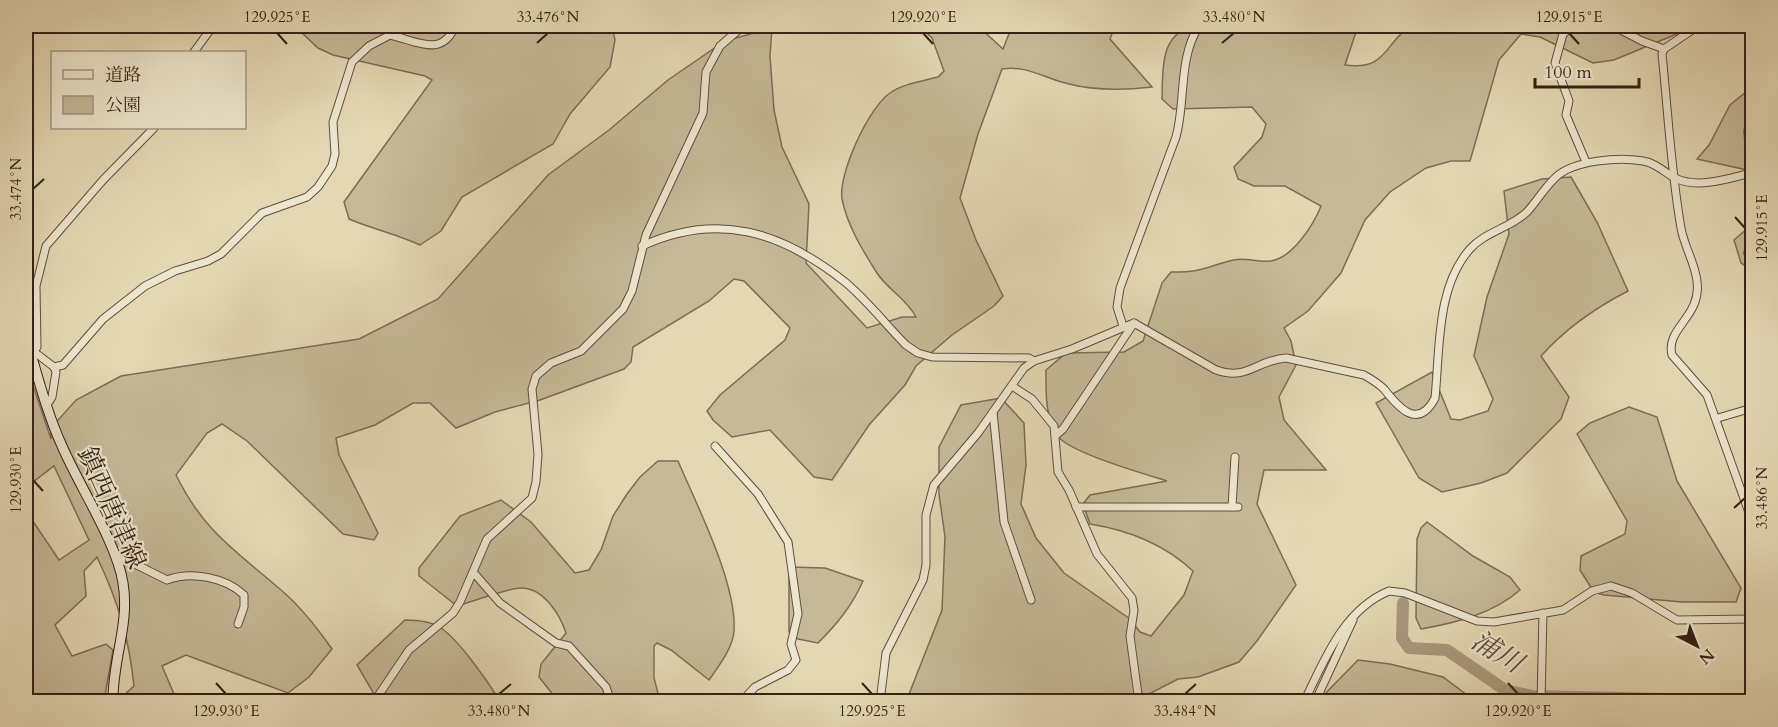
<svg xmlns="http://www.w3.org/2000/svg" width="1778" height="727" font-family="Cardo,'Noto Serif JP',serif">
<rect width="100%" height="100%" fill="#e3d8b3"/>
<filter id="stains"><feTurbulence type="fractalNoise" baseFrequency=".00333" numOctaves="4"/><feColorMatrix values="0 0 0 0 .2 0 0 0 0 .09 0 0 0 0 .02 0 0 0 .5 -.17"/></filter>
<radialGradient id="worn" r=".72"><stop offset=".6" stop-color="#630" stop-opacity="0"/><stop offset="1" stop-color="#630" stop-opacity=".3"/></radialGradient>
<g fill="#c5b998" stroke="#7d6c56" stroke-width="1.5" fill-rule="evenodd">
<path d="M303,26H612L615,40L610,67L570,114L553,144L462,197L441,231L420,245C397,234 372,229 349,219L344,202L432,80L425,76L333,55L318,48L301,32Z"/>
<path d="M919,26H978L1003,49L1012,26H1115L1110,39L1152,87C1125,90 1096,91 1069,84C1045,79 1028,65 1002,69L978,134L960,198L976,240L1003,296L994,306L952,335L916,366L905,385L869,425L832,480L814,477L770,430L732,437L713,420L707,411L720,395L785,340L790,328L744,281L734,279L709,301L633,347L631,362L624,369L540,400L495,412L456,428L430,403H413L375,425L336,438L339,455L378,533L374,540L343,534L247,441L222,424L207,433L176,475C204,532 235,550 281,590C300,606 318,629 332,649L309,677L288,693L186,655L162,666L177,701H107L123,696L134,686C129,638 118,601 97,557L84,571L86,596L55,625L72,656L106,644L113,650L104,701H26V364L51,439V428L76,400L121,376L359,339L438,299L548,175L609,130L668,80L725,41L772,28L770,56L774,110L782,147L809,204L806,263L867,328L902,317H916C907,299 887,289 877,273C863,251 847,225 842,199C838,174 869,107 890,93C902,84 923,81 938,77L944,71L932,38ZM54,466L89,540L59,560L26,511L28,486Z"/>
<path d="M1193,26C1218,26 1241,35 1266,32L1263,26H1358L1345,65C1388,71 1385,41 1411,26H1696L1614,60L1593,63L1540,37L1521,34L1499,60L1470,161H1451L1426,168L1390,192L1365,220L1341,273L1308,311L1284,328L1291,341L1296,365L1279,397L1284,420L1326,470H1264L1257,504L1296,585L1257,641L1239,662L1198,677L1178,679L1141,698L1139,701L906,702L942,610L945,537L939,494V447L961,405L1001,398L1024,423L1026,465L1021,504L1036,538L1064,573L1130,619L1140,632L1151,636L1184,595L1193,571C1165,545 1128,530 1090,524L1083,504L1090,495L1167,481C1145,474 1066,452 1056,434C1045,414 1046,392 1046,370L1066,353L1124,352L1143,341L1162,283L1171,272C1201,273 1207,266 1234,260C1247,257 1258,263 1270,261C1292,259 1314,224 1321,206L1285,186H1254L1238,179L1234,167L1262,137L1266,124L1252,107L1173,109L1162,99C1163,71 1159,35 1193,26Z"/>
<path d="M1752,87V171L1697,159L1709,145L1730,105Z"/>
<path d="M1571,177L1597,222L1628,291C1595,308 1566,328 1541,356L1569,397L1561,419L1507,473L1481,483L1442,492L1419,478L1376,403L1432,372L1451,419L1460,420L1488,411L1493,399L1474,356L1487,297L1509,234L1504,191L1542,179Z"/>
<path d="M1748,228L1752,229V270L1741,263L1734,240Z"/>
<path d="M1629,407L1657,417L1677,481L1741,588L1736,602H1682L1604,595L1594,592L1580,570L1581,556L1625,534L1627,521L1577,434L1590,423Z"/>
<path d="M658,461H678C697,506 737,583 734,631C733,648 718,667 709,680L671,650L657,643L654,646V678L660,701H558L539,677L541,664L566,633C560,615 544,588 521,588C508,588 472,602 457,606L419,576V568L460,516L501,500L531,522L575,573L589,570L601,550L613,516L627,494L640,477Z"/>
<path d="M1427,522L1473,556L1510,577L1520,590C1493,614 1455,623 1421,629L1416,618L1417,539L1421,528Z"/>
<path d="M789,567L825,568L863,581C852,606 837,624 818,643L798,639L789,632Z"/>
<path d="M405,620C417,620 431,621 441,628C460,641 488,682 500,701H378L357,665Z"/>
<path d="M1358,660L1390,664L1443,677L1475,701L1317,702Z"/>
</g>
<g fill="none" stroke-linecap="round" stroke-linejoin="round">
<path stroke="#a8997d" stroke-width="12" d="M1403,603L1402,638L1409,648L1447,650L1505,690L1532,696L1752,701"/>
<g stroke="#604d3c" stroke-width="9">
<g id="street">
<path d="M1573,26L1563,34L1555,63L1569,101L1566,115L1586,162"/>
<path d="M1613,26L1642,41L1664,49"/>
<path d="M1698,26L1664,49L1662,54C1668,112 1671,171 1681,228C1684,246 1695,263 1697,281C1702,317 1665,328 1672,355L1707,395L1752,521"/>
<path d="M390,35L402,26"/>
<path d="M194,52L213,26"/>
<path d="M642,246C718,211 782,232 845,282C867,300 886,325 906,345L918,353L932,357L1029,358L1034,361"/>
<path d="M1123,326L1117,307L1120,288L1176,137C1186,101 1178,58 1199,26"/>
<path d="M35,350L37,347L36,286L46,246L103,180L154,128"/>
<path d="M33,351L54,367L56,372L52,397L47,405"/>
<path d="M54,367L63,365L103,319L145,286L175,271L208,261L221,254L262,213L307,197L318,187L332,166L335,154L333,122L352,62L369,46L390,35C417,41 442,58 455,26"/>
<path d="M1012,386L1032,399L1054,426L1058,472L1069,490L1097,554L1132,598L1134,610L1130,636L1139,702"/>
<path d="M993,412L1004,522L1031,600"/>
<path d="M1718,418L1752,408"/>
<path d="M1056,435L1063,429L1134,323"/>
<path d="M715,446L758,494L788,542L798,614L791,644L796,660L788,670L755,687L741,702"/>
<path d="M1076,507H1238"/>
<path d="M1232,507L1235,457"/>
<path d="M117,559L131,562L167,580C191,571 225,577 244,595V607L238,624"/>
<path d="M474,573L500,603L556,643L569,646L606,687L611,702"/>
<path d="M374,702L409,650L453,613L460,602L487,539L532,498L536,482L538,454L532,389L536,376L551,363L581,351L623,309L632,291L646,235L703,113L706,72L720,46L743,26"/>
<path d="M880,702L886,653L923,580L926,565V515L934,485L978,433L1024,368L1034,361L1072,349L1134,323L1216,370C1248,381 1256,360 1286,358L1364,375C1371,379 1378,383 1384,389C1398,407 1418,431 1435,398C1440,350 1436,287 1470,249C1485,232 1510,228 1527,212C1537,201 1545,187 1556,177C1574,160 1619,157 1643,161C1656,163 1664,172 1675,178C1697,189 1728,179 1751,173"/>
<path d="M1304,702C1324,661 1343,610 1389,591L1405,593L1477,621L1494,622L1563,610L1592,591L1611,586L1632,593L1677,620L1752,619"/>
<path d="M1315,702L1353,620"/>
<path d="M1541,702L1543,613"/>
</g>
</g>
<g stroke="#351f15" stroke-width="11">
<g id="secondary">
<path d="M1752,117L1749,131L1752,184"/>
<path d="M1752,233L1749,253L1752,267"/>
<path d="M26,337C37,373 46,411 62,446C79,486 117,543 123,583C130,624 112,661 113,702"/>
</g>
</g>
<use href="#street" stroke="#ede6ce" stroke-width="7"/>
<use href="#secondary" stroke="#ede6ce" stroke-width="9"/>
</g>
<path fill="none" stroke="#351f15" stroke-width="2" d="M277,33L287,44M923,33L933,44M1569,33L1579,44M537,43L548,33M1222,43L1234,33M33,189L44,179M1735,217L1745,228M33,480L43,491M1734,508L1745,498M216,683L226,694M862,683L872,694M1508,683L1518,694M499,694L511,684M1185,694L1196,684"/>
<g text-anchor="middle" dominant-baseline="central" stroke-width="4.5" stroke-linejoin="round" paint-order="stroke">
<g font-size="26" fill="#351f15" stroke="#ede6ce">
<text transform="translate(112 508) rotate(66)">鎮西唐津線</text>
</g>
<g font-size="27" font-style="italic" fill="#5d4a39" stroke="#ede6ce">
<text transform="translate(1497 652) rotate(31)">浦川</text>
</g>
</g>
<rect width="1778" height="727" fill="none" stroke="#e3d8b3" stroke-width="66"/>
<rect x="51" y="51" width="195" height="78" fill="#ede6ce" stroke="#a39684" stroke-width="1.5"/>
<rect x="63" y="70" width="30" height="9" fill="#ede6ce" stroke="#a39684" stroke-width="1.5"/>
<text x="105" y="81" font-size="18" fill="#351f15">道路</text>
<rect x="63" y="96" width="30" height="18" fill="#c5b998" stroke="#a39684" stroke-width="1.5"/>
<text x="105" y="111" font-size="18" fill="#351f15">公園</text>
<g transform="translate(1697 646) rotate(138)" stroke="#ede6ce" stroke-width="4.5" paint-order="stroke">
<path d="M0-4.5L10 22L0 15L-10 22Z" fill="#351f15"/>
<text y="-9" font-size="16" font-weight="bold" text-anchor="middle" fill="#351f15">N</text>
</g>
<path d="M1535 78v9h104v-9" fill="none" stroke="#351f15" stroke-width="3"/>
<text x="1544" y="78" font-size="18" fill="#351f15" stroke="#ede6ce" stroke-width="4.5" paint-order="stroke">100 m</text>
<rect x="33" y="33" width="1712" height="661" fill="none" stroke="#351f15" stroke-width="2"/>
<g font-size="15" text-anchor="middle" fill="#351f15">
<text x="277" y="22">129.925°E</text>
<text x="548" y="22">33.476°N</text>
<text x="923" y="22">129.920°E</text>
<text x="1234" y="22">33.480°N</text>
<text x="1569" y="22">129.915°E</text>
<text transform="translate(16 189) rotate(-90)" y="5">33.474°N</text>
<text transform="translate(1762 228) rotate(-90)" y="5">129.915°E</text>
<text transform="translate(16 480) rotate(-90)" y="5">129.930°E</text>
<text transform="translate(1762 498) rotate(-90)" y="5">33.486°N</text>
<text x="226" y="716">129.930°E</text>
<text x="499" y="716">33.480°N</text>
<text x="872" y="716">129.925°E</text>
<text x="1185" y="716">33.484°N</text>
<text x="1518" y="716">129.920°E</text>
</g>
<rect width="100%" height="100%" filter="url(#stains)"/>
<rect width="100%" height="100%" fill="url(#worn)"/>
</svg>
